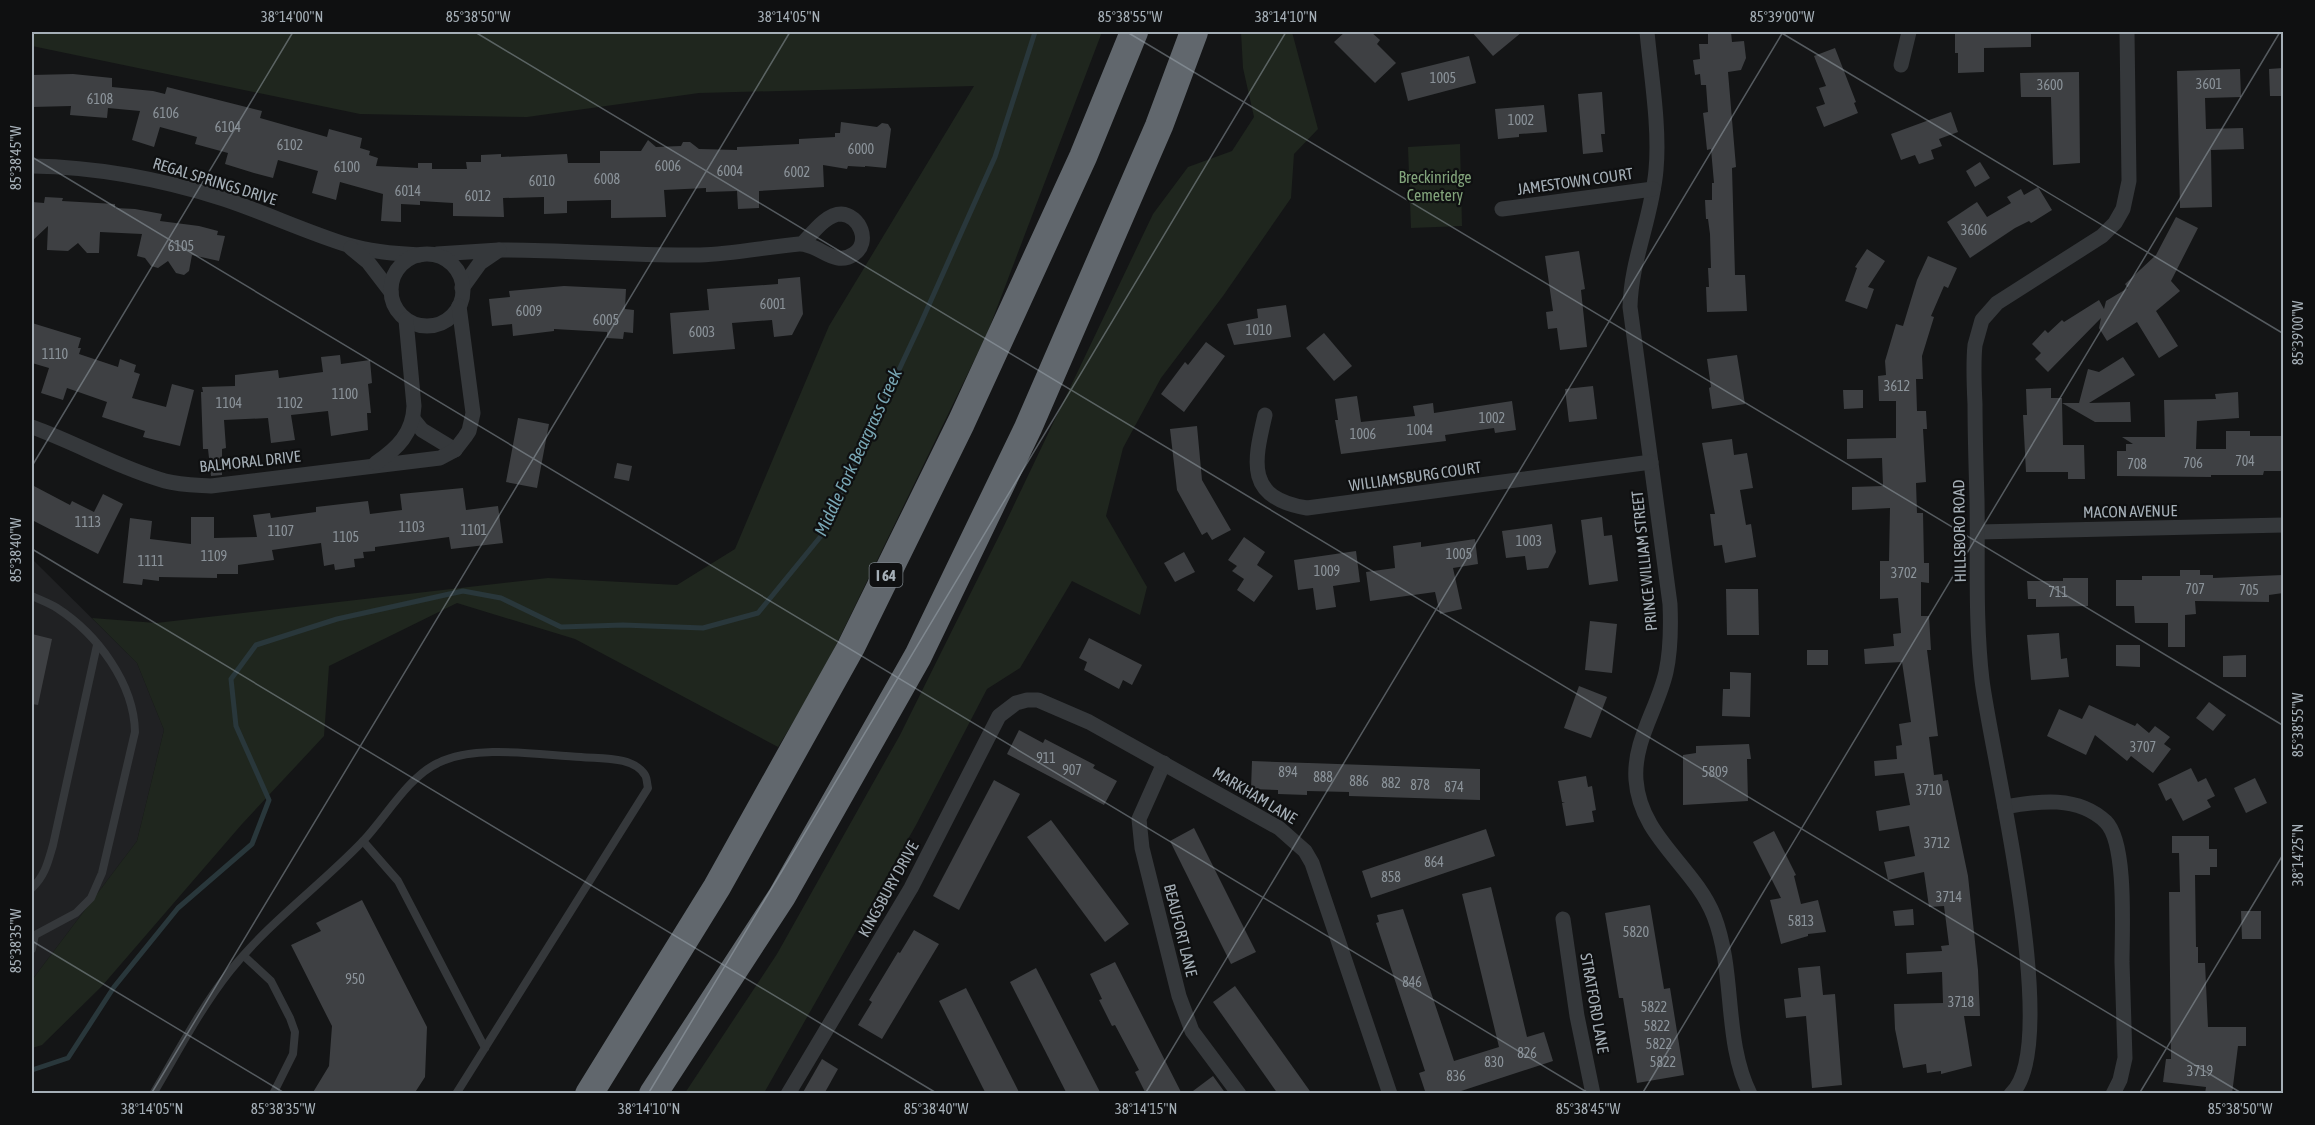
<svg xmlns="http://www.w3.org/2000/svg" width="2315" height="1125" font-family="'Asap Condensed',sans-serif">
<rect width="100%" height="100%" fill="#141516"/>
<path fill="#202123" d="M32,559L137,663L164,730L137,841L32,980Z"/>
<g fill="#1f261e">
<path d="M32,32H1102L987,334L819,680L778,747L575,639L457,603L329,666L324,736L242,824L102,986L42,1045L32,1048V980L137,841L164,730L137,663L92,618L156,623L548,578L677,585L735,549L829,326L974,86L699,93L527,117L360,114L32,46Z"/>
<path d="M1241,32H1292L1318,129L1294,154L1291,198L1223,296L1161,378L1123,448L1106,516L1147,587L1140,615L1072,581L1020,668L987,689L916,825L764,1093H685L777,954L900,735L1003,528L1153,214L1188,167L1232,151L1254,117L1243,68Z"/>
<path d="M1460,144L1462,226L1411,228L1408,147Z"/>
</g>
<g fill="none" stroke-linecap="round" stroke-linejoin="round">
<path stroke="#29373b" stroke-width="5" d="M32,1070L68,1058L114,987L178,908L252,844L269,800L236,726L231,679L256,645L337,619L463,591L501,598L561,627L623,625L703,628L758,613L821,536L920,325L995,157L1035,32"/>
</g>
<g fill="#3e4043">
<path d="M1345,32H1371L1380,40L1377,44L1396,63L1375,83L1334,42Z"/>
<path d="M1472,32H1522L1493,56Z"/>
<path d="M1708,32H1731L1732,42L1744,41L1746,58L1741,70L1728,72L1736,167L1732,168L1735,275H1745L1747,311L1707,312L1706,287H1709L1708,268H1711L1710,234L1708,219H1706L1705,200H1712V183H1714L1711,149L1707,150L1704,121L1703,113L1708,112L1706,85H1701L1700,74L1695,75L1693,60L1700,59L1699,44H1708Z"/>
<path d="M1955,32H1984V33L2031,32V47L1984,48V72L1958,73V53H1955Z"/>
<path d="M1835,48L1856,102L1854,103L1858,113L1824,127L1816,107L1825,104L1819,88L1826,86L1814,56Z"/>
<path d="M1469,56L1476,83L1408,101L1401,73Z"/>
<path d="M2283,68V96H2270L2269,69Z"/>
<path d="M2240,69L2241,97L2205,98L2206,129L2243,128L2244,149L2211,150L2212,207L2180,208L2177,71Z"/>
<path d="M2079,72L2080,163L2053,165L2051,97H2021L2020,73Z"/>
<path d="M73,74L112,78V87L153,91L165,94L167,87L262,111L260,118L327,137L329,129L362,138L360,148L370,151L369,155L378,158L376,166L418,168V163H432V169H467L466,162H481V155L501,154V157L567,154L568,163H600V151H641L648,140L656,147L681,146L683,142H690L699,149L737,150V147L799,144V139L835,137V133H840L841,122L877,127L882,123L888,124L891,129L886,168L865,166V167L848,166L847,169L823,165L824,187L759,191V208L738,209L737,191L706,192V188L664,190L666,217L611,218V200L567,201V213L544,214V197L503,198L504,217L453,216V203L420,201V205L401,204V222L381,221L383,194L340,182L336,200L312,193L318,171L278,160L273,178L254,173L225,164L228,153L195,144L197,137L160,127L154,147L132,140L140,111L108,108L107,118L70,115L71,106L32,107V75Z"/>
<path d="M1602,92L1605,134H1601L1603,152L1583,154L1578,94Z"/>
<path d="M1544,105L1547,132L1519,134V137L1498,139L1495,109Z"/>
<path d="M1951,112L1958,132L1939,139L1942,146L1931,150L1934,159L1919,164L1915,155L1901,160L1891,134Z"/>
<path d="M1980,162L1990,178L1975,187L1966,171Z"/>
<path d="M2038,187L2052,210L2031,223L2029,221L2015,228L1970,258L1947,222L1977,202L1987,217L2011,203L2007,197L2021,189L2024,195Z"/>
<path d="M45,197L63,198L62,201L115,204V208L135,209L162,214L160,221L199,226L218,231L217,235L225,236L219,261L192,255L189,271L184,275L176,273L168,261L158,268L151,266L145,258L137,256L142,234L100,232L99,253H87L78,243L68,251L47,250L48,226L32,241V202L44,203Z"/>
<path d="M2176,217L2198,228L2171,281L2180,291L2156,311L2178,346L2159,358L2137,322L2107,341L2099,328L2101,318L2048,372L2035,359L2041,353L2032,344L2045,330L2048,333L2062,320L2064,322L2099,300L2104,309L2106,301L2128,288L2125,284L2156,255Z"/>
<path d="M1867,249L1885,261L1868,287L1874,289L1867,309L1845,301L1857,268L1855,267Z"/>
<path d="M1579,251L1585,289L1581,290L1587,347L1560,350L1557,328L1548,329L1546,312L1553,311L1545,256Z"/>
<path d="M1928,256L1957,268L1948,288L1944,286L1931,316L1934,317L1922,356L1923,379H1916L1917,411H1926L1927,429H1923L1926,482L1916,483L1917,513H1923L1924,563H1929V583L1921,582V616H1929L1931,650H1927L1938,736L1929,737L1934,775L1942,774L1943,781L1948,780L1968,876L1978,970L1980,1016H1964L1972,1066L1941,1074V1071L1927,1073L1926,1064L1903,1068L1895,1029L1894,1004L1943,1003L1942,972L1907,974L1906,953L1942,951L1941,946L1949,945L1944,906L1929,907L1924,872L1888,880L1884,862L1915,856L1909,826L1879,831L1876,811L1910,805L1904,773L1875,776L1874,761L1897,759L1896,746L1902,745L1899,724L1911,722L1902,662L1865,664L1864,649L1894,646L1893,634L1901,633L1898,598L1880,599V561H1889L1890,508L1852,510V487L1883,486L1882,458L1847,459V439L1896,438V401H1879L1878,376L1886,375L1885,361L1896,324L1903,326L1917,280Z"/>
<path d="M800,277L803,314L792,335L774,337L772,320L732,323L735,349L673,354L670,313L709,310L707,289L778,284V279Z"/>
<path d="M564,286L626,289L625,309L634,310L633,333L624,332L623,339L607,338V332L554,329V331L513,336L512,324L492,326L489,299L510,297L509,291Z"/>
<path d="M1286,305L1291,337L1234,345L1227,324L1258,318L1257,309Z"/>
<path d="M32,323L81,338L78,348H81L79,354L118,367L120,359L136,365L134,372L140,374L132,398L166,407L172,384L194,390L180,446L143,437L145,431L102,417L107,402L67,388L63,400L41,393L49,368L32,363Z"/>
<path d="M1324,333L1352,366L1334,381L1306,348Z"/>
<path d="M1206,342L1225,356L1184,412L1161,394L1185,362L1188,365Z"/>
<path d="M340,355L341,364L370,360L372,383L368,384L371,413H367L368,430L331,436L328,411L291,415L295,440L271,443L268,418L224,420L226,448L222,449V475L211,476L208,449H203L201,392H203L202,387L235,386V375L278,370L279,378L323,372L321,357Z"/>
<path d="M1737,355L1745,404L1712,409L1709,388L1711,387L1707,359Z"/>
<path d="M2123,357L2135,375L2089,403L2130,402L2131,422H2095L2062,403L2063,445H2084L2085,479H2068V472H2026L2023,415H2027L2026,389L2051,388V398H2062V403H2079L2088,369L2099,372Z"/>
<path d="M1593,386L1597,419L1569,422L1565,389Z"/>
<path d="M1843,390H1863V408L1844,409Z"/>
<path d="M2238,392L2239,418L2197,421L2196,449H2226V431H2250V436H2281V449H2283V471H2264L2263,475H2211V477L2117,476V451H2126V444H2133L2122,437H2165L2164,400L2216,399L2215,394Z"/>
<path d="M1357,396L1361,422L1415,416L1413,406L1433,403L1434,413L1512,401L1516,430L1495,433L1494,428L1445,435L1446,441L1341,454L1335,420H1338L1335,399Z"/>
<path d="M518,418L549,424L537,488L506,482Z"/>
<path d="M1197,426L1202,480L1231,530L1212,540L1207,532L1202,535L1177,490L1170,429Z"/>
<path d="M1732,439L1734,455L1747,453L1753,488L1740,490L1746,525L1751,524L1756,557L1725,563L1722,545L1714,546L1710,514H1715L1702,443Z"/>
<path d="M617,463L632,466L629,481L614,478Z"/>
<path d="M32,485L70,505L72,501L94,512L103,494L123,504L98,554L32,520Z"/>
<path d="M463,488L466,510L498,506L503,543L451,549L449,537L375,547V551L363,552L364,558L354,559L355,567L335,570L334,564L324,566L321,543L272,550L274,560L238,565V574H217V578L159,577V581L143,579L142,585L123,583L130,518L152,521L150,539L191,544V517H214V538L257,537L253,515L270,513L271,518L316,512V507L368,501L370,514L402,510L400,494Z"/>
<path d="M1602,517L1604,536L1612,535L1618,581L1589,585L1581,520Z"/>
<path d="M1552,524L1556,552L1548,568L1527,570L1525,556L1506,558L1502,531Z"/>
<path d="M1244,537L1265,552L1257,565L1273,576L1254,602L1237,590L1244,579L1232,571L1237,566L1228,560Z"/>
<path d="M1475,539L1478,564L1453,568L1462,609L1440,614L1435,592L1370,601L1366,572L1395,568L1393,546L1421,542V547Z"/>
<path d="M1356,551L1360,582L1333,586L1336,607L1316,610L1313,588L1298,590L1294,560Z"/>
<path d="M1184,552L1195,572L1175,582L1164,563Z"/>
<path d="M2180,570H2200V575H2213V578L2283,575V593L2269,595V602L2195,601L2196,614L2185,615V647H2168V623H2135L2134,606H2116V580H2142V576H2180Z"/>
<path d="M2063,578H2088V606L2036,607V599H2028L2027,581H2063Z"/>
<path d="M1726,589H1758L1759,635H1727Z"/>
<path d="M1590,621L1617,624L1612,673L1585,670Z"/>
<path d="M2059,633L2061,659L2067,658L2069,677L2031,680L2027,635Z"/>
<path d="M32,634L52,639L38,705L32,704Z"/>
<path d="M1089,638L1142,665L1132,685L1123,680L1119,689L1084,670L1087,662L1079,658Z"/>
<path d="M2116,645H2140V667L2116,666Z"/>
<rect x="1807" y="650" width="21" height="15"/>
<path d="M2246,655V677H2223V656Z"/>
<path d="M1730,672L1751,673L1750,717L1722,716L1723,689H1730Z"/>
<path d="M1579,686L1607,697L1591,738L1564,728Z"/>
<path d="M2209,702L2226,715L2213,731L2196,718Z"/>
<path d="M2089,705L2135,726L2137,723L2149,733L2155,726L2170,737L2164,744L2171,749L2153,773L2131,756L2127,761L2095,735L2086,755L2047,736L2059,709L2082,719Z"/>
<path d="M1019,730L1043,743L1045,739L1095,765L1093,768L1117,781L1104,805L1007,754Z"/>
<path d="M1749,744L1751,759H1747L1748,801L1683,805V755L1696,753V746Z"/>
<path d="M1252,761L1480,769V800L1349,796V792L1307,791V795L1278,794V790L1251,789Z"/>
<path d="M2191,768L2198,782L2206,778L2215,796L2207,800L2211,807L2183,821L2171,798L2166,801L2158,784Z"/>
<path d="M1586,776L1588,787L1592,786L1596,810L1592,811L1594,822L1566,826L1562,803L1565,802H1562L1558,781Z"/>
<path d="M2255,778L2267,803L2246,813L2234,788Z"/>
<path d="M994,780L1020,794L959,910L933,896Z"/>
<path d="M1051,820L1129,924L1105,942L1027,837Z"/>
<path d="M1194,828L1256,952L1231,964L1170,841Z"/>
<path d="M1486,829L1495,856L1371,898L1362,871Z"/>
<path d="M1774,831L1796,875L1794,876L1801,904L1818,900L1826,932L1808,934V936L1781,944L1770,900L1781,898L1753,842Z"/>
<path d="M2172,836H2209V849H2217V867H2210V875H2195L2196,947H2198V963H2205L2208,1027H2246V1046H2238L2232,1094H2205L2206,1087L2163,1082L2166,1059H2171L2169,892H2180L2179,853H2172Z"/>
<path d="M1491,887L1527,1037L1544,1032L1553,1061L1452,1094H1426L1419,1073L1425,1071L1376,923L1379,922L1377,915L1403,909L1454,1061L1499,1047L1462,894Z"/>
<path d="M362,900L427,1027L425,1077L414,1094H312L329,1066L332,1026L291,945L321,931L316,923Z"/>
<path d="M1650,905L1664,989L1670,988L1684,1075L1637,1083L1623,998H1619L1605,913Z"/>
<path d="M1913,909L1914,925L1895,926L1893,911Z"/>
<path d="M2241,911H2261V939H2242Z"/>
<path d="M914,930L939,944L882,1039L858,1025L872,1002L869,1000L898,952L900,953Z"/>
<path d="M1115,962L1182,1094H1146L1135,1072L1139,1070L1115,1025L1112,1026L1099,1000L1102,999L1090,974Z"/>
<path d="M1820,966L1823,995L1835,994L1842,1085L1812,1088L1806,1016L1786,1018L1784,999L1801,997L1798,968Z"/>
<path d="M1036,968L1101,1094H1067L1010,982Z"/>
<path d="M1235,986L1312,1094H1278L1213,1002Z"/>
<path d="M966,988L1020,1094H986L939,1001Z"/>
<path d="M822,1059L838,1069L824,1094H802Z"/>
<path d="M1213,1076L1226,1094H1189Z"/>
</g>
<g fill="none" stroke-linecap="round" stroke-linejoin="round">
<g stroke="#35383b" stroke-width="8">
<path d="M32,596C40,600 49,603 57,608C97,634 134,683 135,732L102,873L91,898L76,913L35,935L32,949"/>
<path d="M363,841L398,881L485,1048"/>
<path d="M32,888C45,876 48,862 53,845L97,645"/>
<path d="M244,956L271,981L290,1018L295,1032L293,1054L273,1094"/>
<path d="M153,1094C178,1052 200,1009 230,971C269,922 320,886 363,841C385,818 409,776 438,763C477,744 539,755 581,757C601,759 633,756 645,775C647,778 647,784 648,788L456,1094"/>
</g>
<g stroke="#35383b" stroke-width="15">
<path d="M1647,32C1651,75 1660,128 1656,170C1652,217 1631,260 1630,307L1670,604C1671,627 1671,649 1666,672C1658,708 1633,741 1636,780C1640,837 1694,866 1714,916C1736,973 1723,1040 1750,1094"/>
<path d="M1901,65L1909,32"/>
<path d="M32,166C97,167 161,179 224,199C266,213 306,232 348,245C371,252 396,254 420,255"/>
<path d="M1502,209L1653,189"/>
<path d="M351,248L368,262L391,292"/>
<path d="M499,250C566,250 633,256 700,255C733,254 766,247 799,244C819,243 834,268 854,254C871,242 860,215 841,214C826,214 812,234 802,244"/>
<path d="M437,254L499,250L480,263L462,288"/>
<circle cx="427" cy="290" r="36"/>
<path d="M1265,415C1254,462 1245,498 1307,508L1651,462"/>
<path d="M413,419L422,430L455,450"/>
<path d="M32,427C77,443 119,468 165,481C180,485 196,485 211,486L440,458L455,450L465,437L469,431L473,413L459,306"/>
<path d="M376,463C398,448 413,433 414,406L406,320"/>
<path d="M1978,532L2284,525"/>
<path d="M1164,763L1139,819L1142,848L1179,996L1192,1031L1239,1094"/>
<path d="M2005,807C2038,801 2078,795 2106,822C2127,843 2122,931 2122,962C2123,994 2124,1026 2125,1058L2120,1080L2113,1094"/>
<path d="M1563,919L1577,1016L1593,1094"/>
<path d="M788,1094L911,888L999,716L1016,703L1027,700H1038L1089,722L1279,828L1305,851L1312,863L1390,1094"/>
<path d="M2011,1094C2064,1046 1991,754 1982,680C1975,620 1978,559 1977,499C1976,467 1975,435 1975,404C1974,384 1973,364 1975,345L1982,320L1997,303L2102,236L2115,223L2123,209L2129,181L2127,32"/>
</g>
<g stroke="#61676d" stroke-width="28">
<path d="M589,1094L717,887L851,647L961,423L1083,157L1134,32"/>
<path d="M653,1094L782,896L918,656L1028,428L1159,126L1194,32"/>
</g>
</g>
<path fill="none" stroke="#a5afb7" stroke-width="1.5" stroke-opacity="0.45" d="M475,32L2243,1094M1127,32L2284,726M1780,32L2284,334M32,157L1590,1094M32,466L293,32M32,549L938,1094M32,941L286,1094M151,1094L790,32M648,1094L1286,32M1145,1094L1783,32M1642,1094L2280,32M2139,1094L2284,853"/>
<g text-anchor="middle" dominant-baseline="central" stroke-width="4.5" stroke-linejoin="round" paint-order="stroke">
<g font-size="14" fill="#8b939a">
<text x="1443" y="78">1005</text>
<text x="2209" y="84">3601</text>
<text x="2050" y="85">3600</text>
<text x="100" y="99">6108</text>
<text x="166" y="113">6106</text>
<text x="1521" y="120">1002</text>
<text x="228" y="127">6104</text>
<text x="290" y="145">6102</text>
<text x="861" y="149">6000</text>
<text x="668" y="166">6006</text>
<text x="347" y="167">6100</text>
<text x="730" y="171">6004</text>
<text x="797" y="172">6002</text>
<text x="607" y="179">6008</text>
<text x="542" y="181">6010</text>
<text x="408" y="191">6014</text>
<text x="478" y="196">6012</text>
<text x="1974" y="230">3606</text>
<text x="181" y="246">6105</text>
<text x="773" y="304">6001</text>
<text x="529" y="311">6009</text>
<text x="606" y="320">6005</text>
<text x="1259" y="330">1010</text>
<text x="702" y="332">6003</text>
<text x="55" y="354">1110</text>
<text x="1897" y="386">3612</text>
<text x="345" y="394">1100</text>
<text x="229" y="403">1104</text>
<text x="290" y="403">1102</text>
<text x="1492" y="418">1002</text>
<text x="1420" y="430">1004</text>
<text x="1363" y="434">1006</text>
<text x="2245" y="461">704</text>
<text x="2193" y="463">706</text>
<text x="2137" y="464">708</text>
<text x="88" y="522">1113</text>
<text x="412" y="527">1103</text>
<text x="474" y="530">1101</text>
<text x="281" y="531">1107</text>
<text x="346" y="537">1105</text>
<text x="1529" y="541">1003</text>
<text x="1459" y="554">1005</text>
<text x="214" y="556">1109</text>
<text x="151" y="561">1111</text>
<text x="1327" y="571">1009</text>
<text x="1904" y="573">3702</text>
<text x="2195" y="589">707</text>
<text x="2249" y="590">705</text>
<text x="2058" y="592">711</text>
<text x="2143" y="747">3707</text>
<text x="1046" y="758">911</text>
<text x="1072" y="770">907</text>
<text x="1288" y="772">894</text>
<text x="1715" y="772">5809</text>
<text x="1323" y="777">888</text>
<text x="1359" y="781">886</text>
<text x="1391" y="783">882</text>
<text x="1420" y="785">878</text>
<text x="1454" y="787">874</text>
<text x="1929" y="790">3710</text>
<text x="1937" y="843">3712</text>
<text x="1434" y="862">864</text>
<text x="1391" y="877">858</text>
<text x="1949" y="897">3714</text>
<text x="1801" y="921">5813</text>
<text x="1636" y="932">5820</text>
<text x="355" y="979">950</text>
<text x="1412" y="982">846</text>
<text x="1961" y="1002">3718</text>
<text x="1654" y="1007">5822</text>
<text x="1657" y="1026">5822</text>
<text x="1659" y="1044">5822</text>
<text x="1527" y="1053">826</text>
<text x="1494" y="1062">830</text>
<text x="1663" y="1062">5822</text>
<text x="2200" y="1071">3719</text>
<text x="1456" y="1076">836</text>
</g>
<rect fill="#0f1011" stroke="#787f85" stroke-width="1.5" x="869.5" y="563" width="33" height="24" rx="4.5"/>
<g font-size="15" font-weight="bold" fill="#a5afb7">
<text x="886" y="575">I 64</text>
</g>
<g font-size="16" fill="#82a47b" stroke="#0f1011">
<text x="1435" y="177">Breckinridge<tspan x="1435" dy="18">Cemetery</tspan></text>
</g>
<g font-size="16" fill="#a5afb7" stroke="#0f1011">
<text transform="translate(215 181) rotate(17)">REGAL SPRINGS DRIVE</text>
<text transform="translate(1575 181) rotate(-8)">JAMESTOWN COURT</text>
<text transform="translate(250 461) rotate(-6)">BALMORAL DRIVE</text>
<text transform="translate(1415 476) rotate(-8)">WILLIAMSBURG COURT</text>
<text transform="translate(2130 511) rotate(-1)">MACON AVENUE</text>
<text transform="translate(1959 531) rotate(-91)">HILLSBORO ROAD</text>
<text transform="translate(1644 561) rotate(-96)">PRINCE WILLIAM STREET</text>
<text transform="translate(1255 795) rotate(31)">MARKHAM LANE</text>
<text transform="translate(888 889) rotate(-61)">KINGSBURY DRIVE</text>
<text transform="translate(1181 930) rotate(76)">BEAUFORT LANE</text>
<text transform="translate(1595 1003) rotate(80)">STRATFORD LANE</text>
</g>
<g font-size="18" font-style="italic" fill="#79a7b5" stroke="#0f1011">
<text transform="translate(858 452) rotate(-65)">Middle Fork Beargrass Creek</text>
</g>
</g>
<rect width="2315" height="1125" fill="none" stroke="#0f1011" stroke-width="66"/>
<rect x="33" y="33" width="2249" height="1059" fill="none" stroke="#a5afb7" stroke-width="2"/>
<g font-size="15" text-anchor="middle" fill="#a5afb7">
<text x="292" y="22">38°14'00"N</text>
<text x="478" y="22">85°38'50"W</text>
<text x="789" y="22">38°14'05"N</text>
<text x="1130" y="22">85°38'55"W</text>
<text x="1286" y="22">38°14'10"N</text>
<text x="1782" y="22">85°39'00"W</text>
<text transform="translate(16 158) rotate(-90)" y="5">85°38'45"W</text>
<text transform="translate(2298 333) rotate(-90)" y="5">85°39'00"W</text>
<text transform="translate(16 550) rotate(-90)" y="5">85°38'40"W</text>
<text transform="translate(2298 725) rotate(-90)" y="5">85°38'55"W</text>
<text transform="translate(2298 855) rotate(-90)" y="5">38°14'25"N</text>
<text transform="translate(16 941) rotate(-90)" y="5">85°38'35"W</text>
<text x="152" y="1114">38°14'05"N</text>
<text x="283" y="1114">85°38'35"W</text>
<text x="649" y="1114">38°14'10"N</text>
<text x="936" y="1114">85°38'40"W</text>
<text x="1146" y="1114">38°14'15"N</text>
<text x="1588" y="1114">85°38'45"W</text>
<text x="2240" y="1114">85°38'50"W</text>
</g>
</svg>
